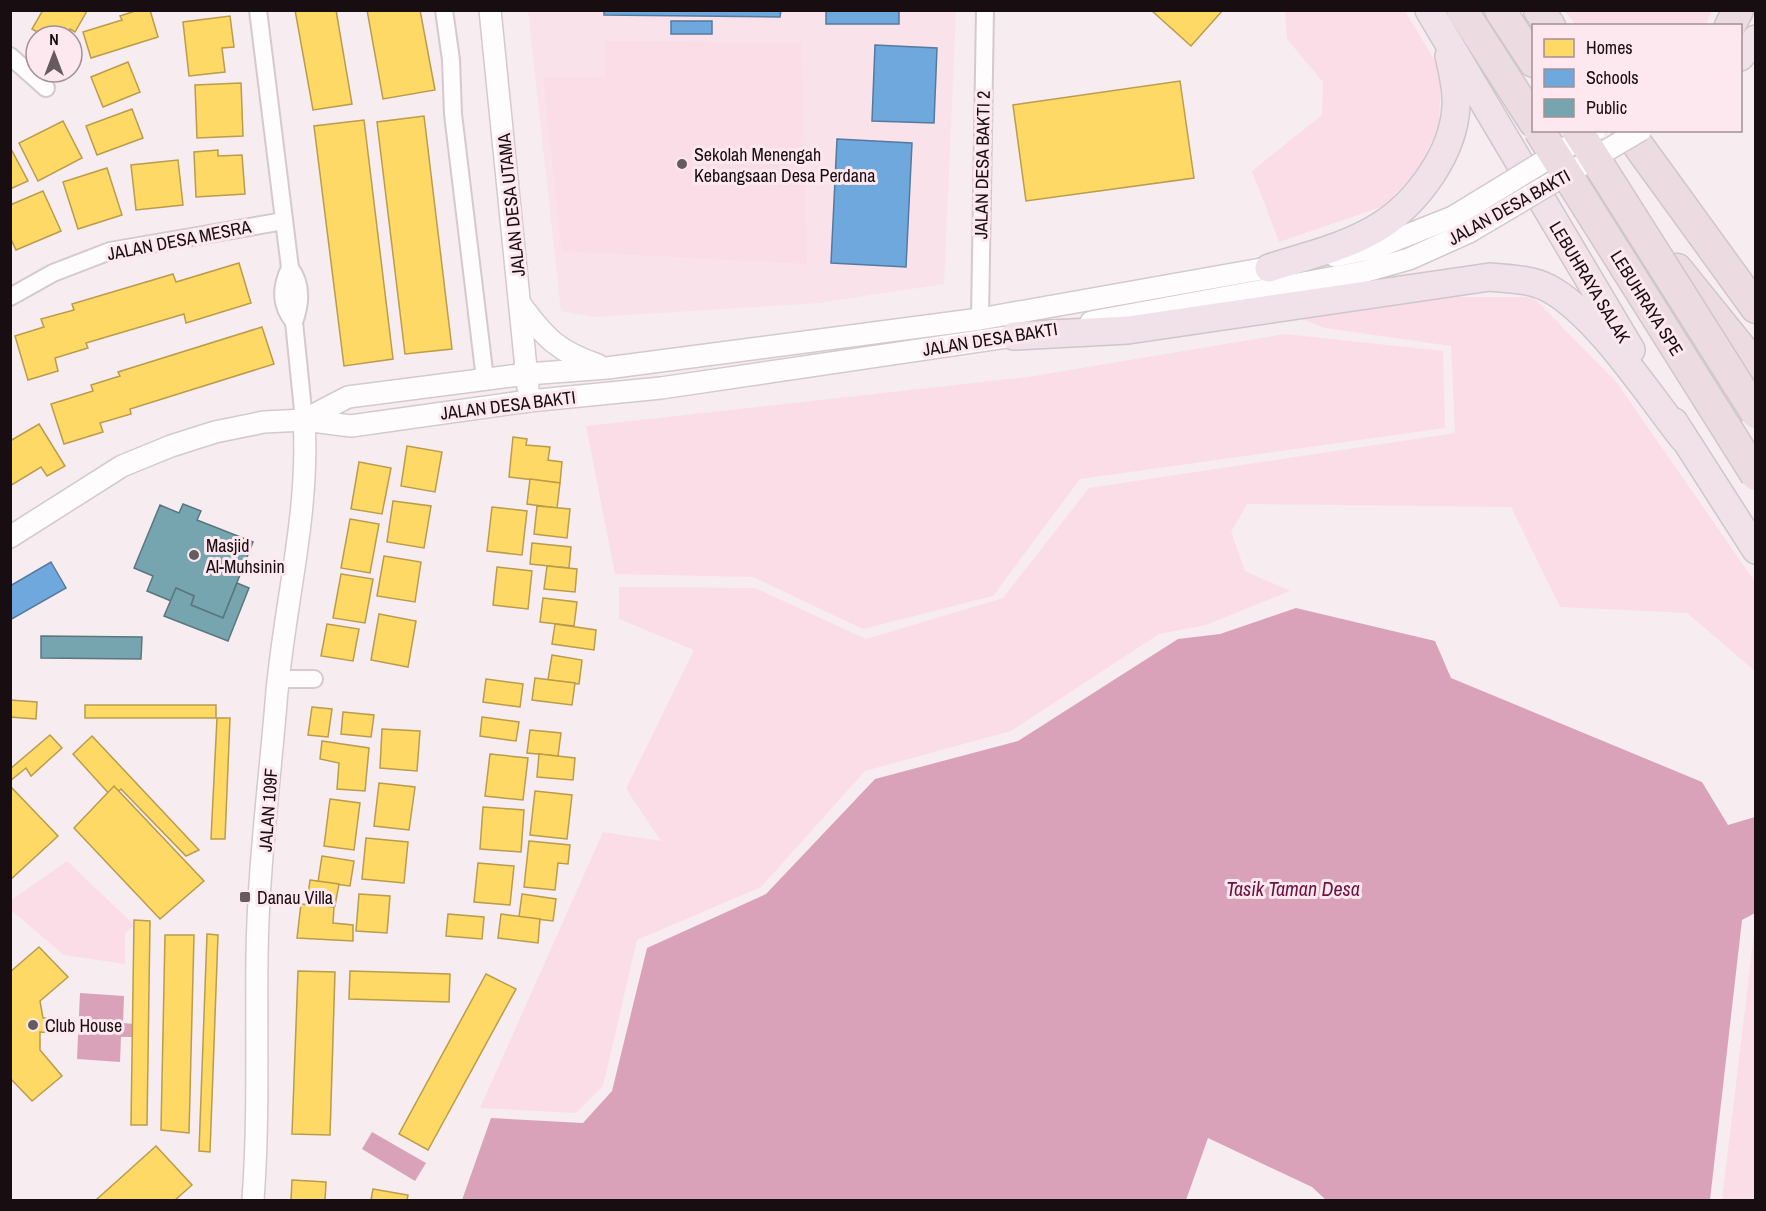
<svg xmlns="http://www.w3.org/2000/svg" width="1766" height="1211" font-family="'Archivo Narrow',sans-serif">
<rect width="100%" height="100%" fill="#f7ecf0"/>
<path fill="#f9e2ea" d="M528,11H956L944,284L818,303L594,317L561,311Z"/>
<g fill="#fbdde8">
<path d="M1285,11H1405L1441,71L1439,126L1418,170L1384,206L1279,242L1252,171L1322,115L1323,82L1287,39Z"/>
<path d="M1565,11H1712L1705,26L1576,25Z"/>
<path d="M605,41L801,43L807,264L562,251L543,77H605Z"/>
<path d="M1450,297H1533L1617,383L1755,582V671L1687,613L1560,607L1511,507L1247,504L1231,532L1245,571L1290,591L1206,625L1159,634L1011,731L865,771L761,887L637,940L603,1086L576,1113L480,1108L603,832L661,841L626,789L694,650L619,619V587L755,588L866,639L1003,598L1089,488L1455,433L1451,346L1325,328L1295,316Z"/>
<path d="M1285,334L1443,351L1445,428L1080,479L993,596L863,629L753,577L615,574L586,426L1028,377Z"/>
<path d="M67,861L134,925L125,933V964L64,955L11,910L10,901Z"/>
<path d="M1755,933V1200H1722L1754,934Z"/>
</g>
<g fill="#daa2b8">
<path d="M1296,608L1435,641L1451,678L1702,782L1728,825L1755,817V913L1742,920L1710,1200H1326L1312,1187L1208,1138L1186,1200H462L491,1118L583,1123L612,1091L647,948L766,894L875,779L1018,741L1178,639L1220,634Z"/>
<path d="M80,993L124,996L123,1023L134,1024L133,1037H121L120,1062L77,1059Z"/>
<path d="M372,1132L426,1163L415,1181L362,1149Z"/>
</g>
<g fill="#ffd966" stroke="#ba9c4c" stroke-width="1.5">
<path d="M43,10H86L87,11L75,32L70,29L66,36H44L32,29Z"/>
<path d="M138,10H150L158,37L91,58L83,32L122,20L120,16Z"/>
<path d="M295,10H336L352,104L313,110Z"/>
<path d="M367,10H420L435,90L383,99Z"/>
<path d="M1151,10H1223L1191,46Z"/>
<path d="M230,16L234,47L222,48L225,72L189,76L183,22Z"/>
<path d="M128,62L140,92L103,107L91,77Z"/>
<path d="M1180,81L1194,178L1026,201L1013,105Z"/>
<path d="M241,83L243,136L197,138L195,85Z"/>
<path d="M132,109L143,138L97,155L86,126Z"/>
<path d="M424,116L452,349L405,354L377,122Z"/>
<path d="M364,120L393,359L344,366L314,126Z"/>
<path d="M63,121L82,158L38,181L19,143Z"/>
<path d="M10,147L28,181L10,189Z"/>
<path d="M218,150V156L242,155L245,194L196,197L194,152Z"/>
<path d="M178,160L183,205L136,210L131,165Z"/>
<path d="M107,168L122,215L78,229L63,182Z"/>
<path d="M43,191L61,231L16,250L10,237V205Z"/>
<path d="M239,263L251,303L186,323L184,314L86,343L88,348L55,358L58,371L28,380L15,336L44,327L41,319L74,310L72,304L173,274L176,282Z"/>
<path d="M262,327L274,364L130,409L131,414L100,423L103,432L64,444L51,404L93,391L91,385L120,376L118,372Z"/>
<path d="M39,424L65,466L47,476L41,467L10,486V441Z"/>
<path d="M513,437L527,439L526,445L550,447L548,460L562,462L560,483L509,477Z"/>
<path d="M407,446L442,452L435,492L401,486Z"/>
<path d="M359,462L391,468L382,514L351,509Z"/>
<path d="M530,479L560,483L557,508L527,504Z"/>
<path d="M393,501L431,506L424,548L387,542Z"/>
<path d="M537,506L570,509L567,538L534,534Z"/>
<path d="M492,507L527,511L522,555L487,551Z"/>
<path d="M350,519L379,524L370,573L341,568Z"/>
<path d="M532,543L571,547L569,568L530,564Z"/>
<path d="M384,556L421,562L415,602L377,596Z"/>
<path d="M547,566L577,569L575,592L544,589Z"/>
<path d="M497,567L532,571L528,609L493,605Z"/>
<path d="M341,574L373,579L365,623L333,618Z"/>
<path d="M543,598L577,602L574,626L540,622Z"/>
<path d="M379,614L416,621L408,667L371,660Z"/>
<path d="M327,624L359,629L353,661L321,656Z"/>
<path d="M555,624L596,630L594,650L552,644Z"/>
<path d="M552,655L582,660L579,684L548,680Z"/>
<path d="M535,678L575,683L572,705L532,700Z"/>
<path d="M486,679L523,684L520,707L483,702Z"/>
<path d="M10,700L37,702L36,719L10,717Z"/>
<rect x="85" y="705" width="131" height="13"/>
<path d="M312,707L332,709L328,737L308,735Z"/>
<path d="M343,712L374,715L371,737L341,734Z"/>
<path d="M482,717L519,722L516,741L480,736Z"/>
<path d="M217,718H230L225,839H211Z"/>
<path d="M382,729L420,731L417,771L380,768Z"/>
<path d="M530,730L561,733L558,756L527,753Z"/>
<path d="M50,735L62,748L31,776L26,768L10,781V769Z"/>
<path d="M92,736L199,850L186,856L121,789L112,797L73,754Z"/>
<path d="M322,741L369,748L365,791L337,789L339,763L320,759Z"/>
<path d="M490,754L528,758L523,800L485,796Z"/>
<path d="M539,754L575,758L573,780L537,777Z"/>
<path d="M379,783L415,787L409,830L374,826Z"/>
<path d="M114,786L204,881L160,919L74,828Z"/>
<path d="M12,788L58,836L10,880V790Z"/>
<path d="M535,791L572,795L567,839L530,835Z"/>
<path d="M330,799L360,803L354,850L324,846Z"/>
<path d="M483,807L524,810L521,852L480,849Z"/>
<path d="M366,838L408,842L404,883L362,879Z"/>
<path d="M529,841L570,845L568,864L558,863L555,890L524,887Z"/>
<path d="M322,856L354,861L350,886L318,882Z"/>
<path d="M478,863L514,866L510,905L474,902Z"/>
<path d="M310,880L339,884L335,906L307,902Z"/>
<path d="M359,894L390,896L387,933L356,931Z"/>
<path d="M522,894L556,899L553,921L519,917Z"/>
<path d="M301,904L334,907L333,923L353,925V941L297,938Z"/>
<path d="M448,914L484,917L482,939L446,936Z"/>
<path d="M501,914L540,919L538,943L498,938Z"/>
<path d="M134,920L150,921L147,1125H131Z"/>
<path d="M207,934L218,935L210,1152L199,1151Z"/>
<path d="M165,935H194L189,1133L161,1130Z"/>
<path d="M39,947L68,977L40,1001L43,1018H57L56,1033L40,1032V1050L62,1076L32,1101L10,1078V972Z"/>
<path d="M298,971L335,972L330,1135L292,1134Z"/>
<path d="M350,971L450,974L449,1002L349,999Z"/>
<path d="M486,974L516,989L428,1150L399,1134Z"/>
<path d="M156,1146L192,1185L175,1200H96Z"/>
<path d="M292,1180L326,1182L325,1200H291Z"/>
<path d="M373,1189L408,1195L407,1200H371Z"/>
</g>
<g fill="#6fa8dc" stroke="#557a9f" stroke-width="1.5">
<path d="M604,10H781L780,17L604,15Z"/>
<rect x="826" y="10" width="73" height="14"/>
<rect x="671" y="21" width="41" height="13"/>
<path d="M875,45L937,48L934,123L872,121Z"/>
<path d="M837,139L912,143L906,267L831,263Z"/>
<path d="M51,562L66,588L10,620V586Z"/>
</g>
<g fill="#76a5af" stroke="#5a7780" stroke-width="1.5">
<path d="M183,504L201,511L197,520L253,542L223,618L191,605L194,596L176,588L171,601L147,591L153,576L134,568L160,505L179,513Z"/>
<path d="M237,583L249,588L228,641L164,616L176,588L194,596L191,605L223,618Z"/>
<path d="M41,636L142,637L141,659L41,658Z"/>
</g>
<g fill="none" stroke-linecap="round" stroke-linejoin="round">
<g stroke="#d5c9cd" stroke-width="20">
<g id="minor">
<path d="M258,10L290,268C302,284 301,303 294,322L304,420"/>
<path d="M444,10L451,60L453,114L485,379"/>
<path d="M10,56L46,88"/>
<path d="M290,268C280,288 280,305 294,322"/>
<path d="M10,297L53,273L110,251L284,221"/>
<path d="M980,319L985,10"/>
<path d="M277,679H314"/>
</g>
</g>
<g stroke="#d5c9cd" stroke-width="24">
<g id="tertiary">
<path d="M490,10L528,388"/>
<path d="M1335,256L1375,248L1453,217"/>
<path d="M521,305C545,338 559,352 598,365"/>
<path d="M1091,322L1363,272L1409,259L1469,232"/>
<path d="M304,420L348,397L527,374L607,368L980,319L1284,265"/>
<path d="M10,537L122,466L171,446L215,432L264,422L304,420L351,426L529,401L661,388L1028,334"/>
<path d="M253,1200C259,1119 256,1038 257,956C258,872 269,787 276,703C283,609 310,516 304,420"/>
</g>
</g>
<g stroke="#cec7ca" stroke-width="30">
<g id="trunk">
<path d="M1429,10L1631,350"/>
<path d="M1740,57L1756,39"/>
<path d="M1269,268C1306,256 1347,247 1380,226C1418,202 1454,152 1456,106C1457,89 1453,72 1449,56"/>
<path d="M1014,336L1128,330L1490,277C1509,279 1531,279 1548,288C1596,313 1648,394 1683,438"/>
<path d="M1674,422L1756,550"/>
</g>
</g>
<g stroke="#cec7ca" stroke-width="33">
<g id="motorway">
<path d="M1462,10L1534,122"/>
<path d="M1500,10L1534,62"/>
<path d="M1539,10L1550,26"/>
<path d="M1730,26L1738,10"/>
<path d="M1627,130L1756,308"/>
<path d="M1677,269L1756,367"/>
</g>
</g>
<use href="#minor" stroke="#fefcfd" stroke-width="16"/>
<use href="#tertiary" stroke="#fefcfd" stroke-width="21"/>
<use href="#trunk" stroke="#f0e2e8" stroke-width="27"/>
<use href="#motorway" stroke="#ecdce2" stroke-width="30"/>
<g stroke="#d5c9cd" stroke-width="24" stroke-linecap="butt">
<g id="tertiary-bridge">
<path d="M1453,217L1595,130"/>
<path d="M1469,232L1641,130"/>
</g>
</g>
<g stroke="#cec7ca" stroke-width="33" stroke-linecap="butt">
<g id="motorway-bridge">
<path d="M1539,130L1756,475"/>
<path d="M1577,130L1756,413"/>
</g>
</g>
<use href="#tertiary-bridge" stroke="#fefcfd" stroke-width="21"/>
<use href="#motorway-bridge" stroke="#ecdce2" stroke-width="30"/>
</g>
<g fill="#665b5f" stroke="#fce8ee" stroke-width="2">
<circle cx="682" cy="164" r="6"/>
<circle cx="194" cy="555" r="6"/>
<rect x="239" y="891" width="12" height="12" rx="3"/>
<circle cx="33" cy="1025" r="6"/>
</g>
<g text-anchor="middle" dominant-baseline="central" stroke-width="6" stroke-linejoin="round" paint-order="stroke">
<g font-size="18" fill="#180d11" stroke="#fce8ee" text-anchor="start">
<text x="694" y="154">Sekolah Menengah<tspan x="694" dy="21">Kebangsaan Desa Perdana</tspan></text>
<text x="206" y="545">Masjid<tspan x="206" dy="21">Al-Muhsinin</tspan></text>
<text x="257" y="897">Danau Villa</text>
<text x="45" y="1025">Club House</text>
</g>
<g font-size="18" fill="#180d11" stroke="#fce8ee">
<text transform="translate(982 165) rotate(-89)">JALAN DESA BAKTI 2</text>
<text transform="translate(511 205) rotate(-96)">JALAN DESA UTAMA</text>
<text transform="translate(1509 207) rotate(-29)">JALAN DESA BAKTI</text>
<text transform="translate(179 240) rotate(-11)">JALAN DESA MESRA</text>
<text transform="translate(1590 282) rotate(59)">LEBUHRAYA SALAK</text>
<text transform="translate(1647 303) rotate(58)">LEBUHRAYA SPE</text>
<text transform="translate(990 339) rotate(-9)">JALAN DESA BAKTI</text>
<text transform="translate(508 405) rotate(-7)">JALAN DESA BAKTI</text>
<text transform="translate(268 810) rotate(-86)">JALAN 109F</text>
</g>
<g font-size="20" font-style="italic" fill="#6d1140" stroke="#fce8ee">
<text x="1293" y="888">Tasik Taman Desa</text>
</g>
</g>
<rect width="1766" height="1211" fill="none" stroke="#180d11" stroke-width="24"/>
<rect x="1532" y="24" width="210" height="108" fill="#fce8ee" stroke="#a19096" stroke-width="1.5"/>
<rect x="1544" y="39" width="30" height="18" fill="#ffd966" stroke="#a19096" stroke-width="1.5"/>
<text x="1586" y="54" font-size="18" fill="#180d11">Homes</text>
<rect x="1544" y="69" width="30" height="18" fill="#6fa8dc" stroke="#a19096" stroke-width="1.5"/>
<text x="1586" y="84" font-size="18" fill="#180d11">Schools</text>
<rect x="1544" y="99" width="30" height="18" fill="#76a5af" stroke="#a19096" stroke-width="1.5"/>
<text x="1586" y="114" font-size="18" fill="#180d11">Public</text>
<g transform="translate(54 54)"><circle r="28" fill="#fce8ee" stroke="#a19096" stroke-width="1.5"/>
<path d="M0-4.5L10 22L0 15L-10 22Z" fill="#665b5f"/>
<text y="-9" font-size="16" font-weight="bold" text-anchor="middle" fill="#180d11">N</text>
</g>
</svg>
